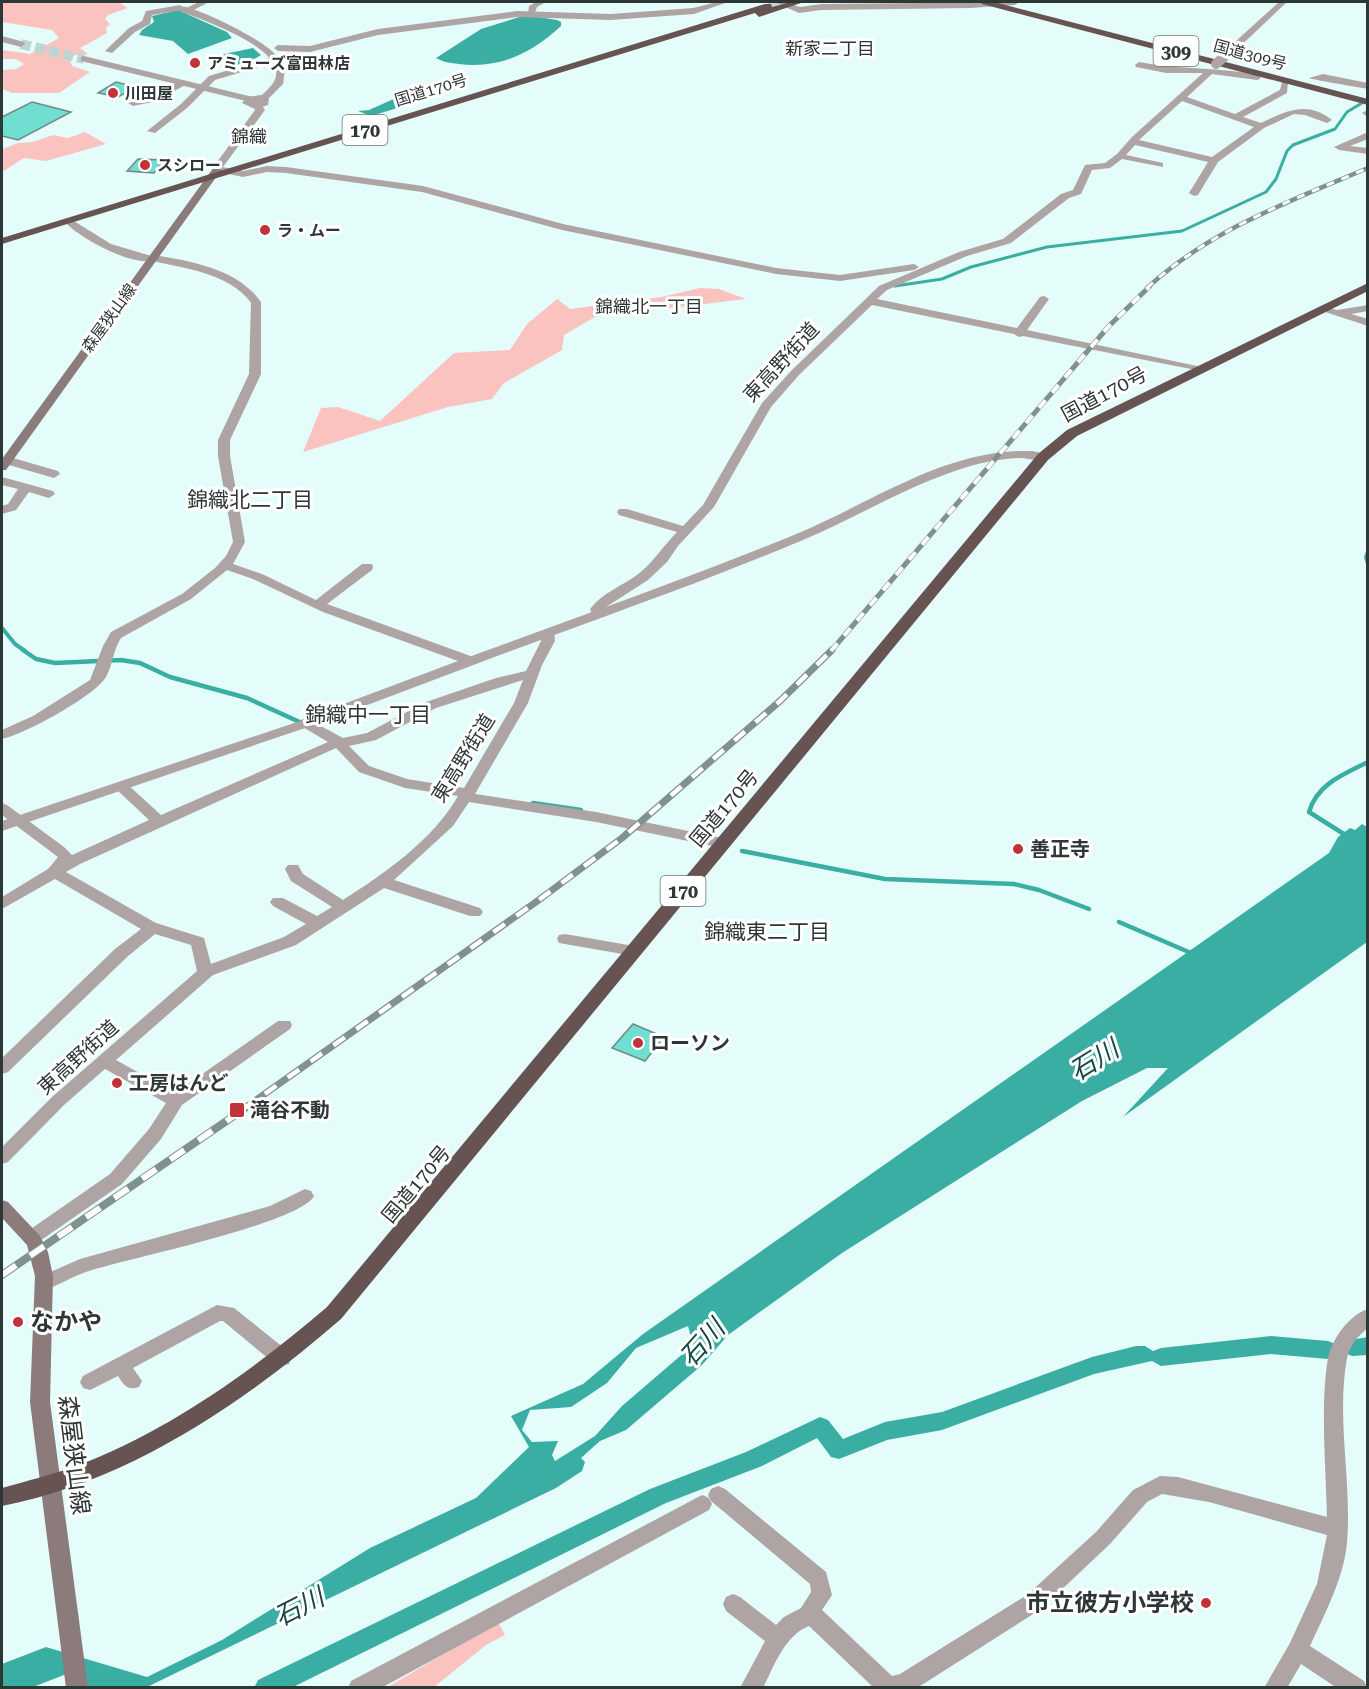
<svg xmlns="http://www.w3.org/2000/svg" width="1369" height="1689" font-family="'Roboto Serif','Noto Sans JP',serif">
<rect width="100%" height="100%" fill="#e4fdfa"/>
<g fill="#fbc3c0">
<path d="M2,2H119L128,8L108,15L105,19L110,24L106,28L107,33L80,48L88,54L75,55L69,59L72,66L90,72L59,93H12L2,89V70L16,69L24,64L16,59H2V50L30,54L59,38L52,30L2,22Z"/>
<path d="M85,132L106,144L46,161L24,158L2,172V149L18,143L33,142L53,135L68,138Z"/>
<path d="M700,288L719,289L746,299L595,317L564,335L562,350L504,383L492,399L448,407L303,452L321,408L338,407L380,421L454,353L510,350L527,324L557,299L570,309L661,297Z"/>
<path d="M498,1622L505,1635L486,1645L434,1687L386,1688Z"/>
</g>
<g fill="#3baea3" fill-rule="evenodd">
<path d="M178,10L227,32L232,38L188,54L173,41L139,35L142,30L154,22L152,16Z"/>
<path d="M526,15L557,20L561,22V26C532,53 500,69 459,64C450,63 443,62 436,58L481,29Z"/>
<path d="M253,48L261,55L251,61L225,68L221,58L224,54Z"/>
<path d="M431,95L434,97L371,116L358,111L369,110L398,97Z"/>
<path d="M1362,824L1367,827V942L1123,1117L1168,1068H1147L1082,1101L842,1253L728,1335L702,1365L626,1430L600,1441L581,1458L585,1462L582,1471L556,1488L147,1687H89L64,1675L33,1687L2,1688V1664L46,1647L147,1677L222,1640L370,1548L476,1498L529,1447L511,1416L583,1384L643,1334L1329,853L1338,837L1350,828L1355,830ZM688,1326L693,1345L622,1406L595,1436L555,1461L552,1455L558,1441L532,1442L522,1430L530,1410L571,1407L607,1383L636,1348Z"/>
</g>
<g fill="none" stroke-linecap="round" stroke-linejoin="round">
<path stroke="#3baea3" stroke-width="3" d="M895,286L942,279L971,267L1047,247L1182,231L1266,192L1276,179L1287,151L1293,145L1335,129L1347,112L1367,100"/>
<g stroke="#3baea3" stroke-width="4">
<path d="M1368,552L1366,557L1368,564"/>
<path d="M2,628L15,644L25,651"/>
</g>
<g stroke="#3baea3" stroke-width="4.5">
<path d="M23,650L36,659L55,663L121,660L140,663L170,677L247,698L304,724"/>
<path d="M533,803L581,810"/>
<path d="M1347,836L1309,812C1317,784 1344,774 1368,762"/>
<path d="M742,851L885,879L1014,884L1039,890L1089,909"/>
<path d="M1119,922L1191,953"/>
</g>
<g fill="#3baea3" fill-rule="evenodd">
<path d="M1271,1336L1328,1341L1335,1344L1338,1350L1335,1356L1328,1359L1271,1354L1161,1366L1152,1361L1094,1374L942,1430L887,1440L839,1459L831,1457L817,1438L762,1466L666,1503L291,1688H254L258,1680L650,1489L746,1452L820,1417L828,1420L843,1439L885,1422L942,1412L1092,1357L1136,1346H1145L1153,1351L1161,1348Z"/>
<path d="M1368,1337V1355L1352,1356L1345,1353L1342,1347L1345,1341Z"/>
</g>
</g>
<g fill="#71ded2" stroke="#728a86" stroke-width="1.5">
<path d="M116,82L136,87L118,97L98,93Z"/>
<path d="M32,102L71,112L18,140L2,136V117Z"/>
<path d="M138,159L164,160L154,173L127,171Z"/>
<path d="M633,1024L664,1037L645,1061L612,1048Z"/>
</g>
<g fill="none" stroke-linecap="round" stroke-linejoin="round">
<path stroke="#bfd5d3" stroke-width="10" stroke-dasharray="10 4.5" stroke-linecap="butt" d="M21,44L84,59"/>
<path stroke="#bfd5d3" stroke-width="10" stroke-dasharray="10 5" stroke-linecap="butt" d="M768,6L783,2"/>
<g fill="#aea4a3" fill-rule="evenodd">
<path d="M199,2H209L186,14L182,10L152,15L150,24L135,32L112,53L105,51L129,28L142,21L146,11L180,5L184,9Z"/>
<path d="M717,2H728L694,14L611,20L517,17L378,35L310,52L278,51L274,48L278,45L310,46L378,29L517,11L611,14L693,8Z"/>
<path d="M1279,2H1287L1231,55H1225V51Z"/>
<path d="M275,56L279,59L278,61L215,80L187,108L155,133L147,131L181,104L209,76Z"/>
<path d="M1139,62C1179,70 1220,67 1260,75V79L1257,80L1212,74L1187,97L1235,114L1280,90L1282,82H1288L1287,93L1243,117L1261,123C1286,111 1307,100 1332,120L1327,123L1305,115L1294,114L1264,128L1218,162L1198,195L1194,196L1189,193L1208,162L1135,145L1126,155L1163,163V167L1122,159L1110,168L1092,170L1081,194L1069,198L1011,243L967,256L887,290L877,299L1017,328L1040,297L1044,296L1049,299L1027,330L1197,366L1203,369L1201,371L1023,336L1019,337L1014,334L872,305L799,375L771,407L714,507L678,546L667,562L648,580L606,607L603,617H593L590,609C602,593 622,586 637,575C653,563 663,546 677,532L619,515L617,512L619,509H627L683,526L703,505L762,403L791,371L879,286L959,252L1003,239L1061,194L1073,190L1085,165L1105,163L1117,154L1132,137L1203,73H1166L1136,67L1135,65ZM1182,101L1254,127L1212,157L1139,140Z"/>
<path d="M1323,74L1368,83V89C1358,87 1313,80 1309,78Z"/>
<path d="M182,80L185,81V85L157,101L133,106L128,103L150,97Z"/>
<path d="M261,95L269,99L268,105L255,109L242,103L247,97Z"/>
<path d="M1367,110H1368V117L1362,113Z"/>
<path d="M1368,132V139L1350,146L1368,148V154L1339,150L1334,147Z"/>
<path d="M217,166L243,171L267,166L286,167L423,186L563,224L776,268L840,275L914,264L919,267L914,270L840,281L776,274L562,230L422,192L286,173L267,172L243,177L214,171L212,169Z"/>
<path d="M69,218L111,244L158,258C140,272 77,237 64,221Z"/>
<path d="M256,299L261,302V374L230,440V456L245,542L233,564L262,574L316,600L362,564H372L373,567L372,570L327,604L476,658L478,661L476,664L317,724L343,738L367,733L426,702L496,678L526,671L541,641L542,632L549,628L554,629L555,641L542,665L528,703L475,794L596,812L722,838L729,843L722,848L596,822L469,802L453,826L394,880L480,908L483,912L480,916H470L384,888L296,945L213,975L116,1060L175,1093L278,1021H290L292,1025L290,1029L182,1105L161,1139L122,1184L37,1243L31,1245L25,1243L22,1238L25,1233L110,1174L149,1129L166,1103L105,1069L64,1105L8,1162L2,1164V1147L52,1097L197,971L191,945L155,934L127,957L8,1072L2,1074V1058L115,949L141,929L55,879L2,909V897L48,869L58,857L2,815V803L7,805L64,847L72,855L149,820L117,790L115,787L117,784H127L161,815L328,742L301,726L299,723L301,720L458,661L323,612L253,579L227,570L191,599L121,638C113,650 113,665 106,677C95,696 23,735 2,739V730L33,716L90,680L103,646L111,632L182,594L215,568L226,556L233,542L218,456V440L249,374L251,302ZM523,680L514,703L464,788L407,779L369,766L349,746L376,740L436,708ZM336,748L359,772L405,788L458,796C433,840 385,873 343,900L303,874L298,865H288L285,869L291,881L332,907L317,916L283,898H273L270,902L273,906L306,924L284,937L211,964L204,938L156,923L66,872L80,864Z"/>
<path d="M1368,305V311L1351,314L1368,319V326L1316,309L1321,306L1337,310Z"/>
<path d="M6,456L58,471L60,474L54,478L2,463V458Z"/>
<path d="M2,477L53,491L55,494L49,498L29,492L16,510L2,514V506L8,504L18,489L2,485Z"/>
<path d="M565,934L634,946L640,947L642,951L640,955L634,956L559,943L557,939L559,935Z"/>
<path d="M305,1189L311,1191L314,1196C299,1224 124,1259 86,1272C71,1277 58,1286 44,1290L37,1288L35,1283L37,1278L80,1259L270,1206Z"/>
<path d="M217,1305L234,1308L289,1352L291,1358L289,1364L282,1366L275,1364L223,1321H220L133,1368L142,1381L139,1387C127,1391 124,1385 118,1376L90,1390L83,1388L80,1382L83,1376Z"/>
<path d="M1368,1309V1328C1358,1336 1350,1345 1347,1358C1336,1418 1352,1482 1347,1542C1344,1578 1325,1613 1310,1646L1364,1681L1367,1688H1337L1301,1664L1287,1688H1264L1290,1643L1317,1584L1327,1535L1209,1502L1162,1494L1147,1502L1110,1544L1041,1609L917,1688H874L809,1626C785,1635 774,1666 763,1688H740L765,1641L726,1611L723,1604L726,1597L733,1594L740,1597L776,1625L784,1617L801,1608L811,1592L810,1584L711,1501L708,1495L711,1489L718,1486L725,1489L826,1572L832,1595L822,1610L892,1676L900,1674L1027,1595L1096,1532L1133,1490L1160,1476L1178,1477L1327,1517C1326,1469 1320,1404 1328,1358C1332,1339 1349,1315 1368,1309Z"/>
<path d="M702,1495L709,1498L712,1504L709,1510L381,1688H348L351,1681Z"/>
</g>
<g fill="#aea4a3" fill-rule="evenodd">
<path d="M536,2H546L537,7L534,15H528L529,6Z"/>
<path d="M774,2H784L800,7L821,4L1019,2L1015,5L970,8L821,10L799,13Z"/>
<path d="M177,6C195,5 261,39 274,53C278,58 281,64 285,69L283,84L266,101H260V97C268,89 278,82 276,70C271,43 200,19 177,10Z"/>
<path d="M2,36L24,42L25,44L21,47L2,42Z"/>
<path d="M84,56L253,97L255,99L250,102L81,61V57Z"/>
<path d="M255,104H261L265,110L220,171H214L212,169L255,110Z"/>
<path d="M153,255C191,261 238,269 261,302L260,304H252C229,272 185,269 149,260L148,258Z"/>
<path d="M1032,451L1047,454L1049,457C1042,463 1028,458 1019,458C993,459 967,466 944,475C895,493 851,520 803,540C696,585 585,623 476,664H466L464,661L466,658C576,618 686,579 794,535C872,503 945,448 1032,451Z"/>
<path d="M306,719L313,723L311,726L2,831V821Z"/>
</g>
<g fill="#8b7c7b" fill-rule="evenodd">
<path d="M214,167L222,169L6,470H2V459Z"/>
<path d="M2,1200L8,1202L40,1236L48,1252L53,1276L50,1402L88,1688H66L30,1402L35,1276L27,1245L2,1218Z"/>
</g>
<g fill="#675452" fill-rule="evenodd">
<path d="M791,2H804L759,17L755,13L2,244V238L765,4H771L772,7Z"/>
<path d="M981,2H994L1368,99V105L982,4Z"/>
<path d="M1368,283V291L1077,436L1048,460L341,1319C244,1403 130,1481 2,1506V1488C26,1481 52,1475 76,1466C169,1431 252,1371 327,1307L1038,454L1067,430Z"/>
</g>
<g stroke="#80918e" stroke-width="4.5">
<path id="rail-far3" d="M1147,288C1210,230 1290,201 1368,168"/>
</g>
<g stroke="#80918e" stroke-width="5">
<path id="rail-far2" d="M831,651L1109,326L1149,287"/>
</g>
<g stroke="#80918e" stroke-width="7">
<path id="rail-far1" d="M242,1110L536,902L622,838L780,701L832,650"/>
</g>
<g stroke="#80918e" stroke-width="8">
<path id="rail" d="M2,1275L244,1109"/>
</g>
<use href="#rail-far3" stroke="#fff" stroke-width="3" stroke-dasharray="8" stroke-linecap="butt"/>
<use href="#rail-far2" stroke="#fff" stroke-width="4" stroke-dasharray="10" stroke-linecap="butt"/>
<use href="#rail-far1" stroke="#fff" stroke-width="4.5" stroke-dasharray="14" stroke-linecap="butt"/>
<use href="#rail" stroke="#fff" stroke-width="6" stroke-dasharray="17" stroke-linecap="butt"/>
<path stroke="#aea4a3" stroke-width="10" d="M1216,64L1225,56"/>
</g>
<g fill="#c13239" stroke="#fff" stroke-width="2">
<circle cx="195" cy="63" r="6"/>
<circle cx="113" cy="93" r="6"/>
<circle cx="145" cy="165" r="6"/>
<circle cx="265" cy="230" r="6"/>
<circle cx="1018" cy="849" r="6"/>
<circle cx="638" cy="1043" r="6"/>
<circle cx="117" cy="1083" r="6"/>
<rect x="229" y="1102" width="16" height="16" rx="3"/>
<circle cx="18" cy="1322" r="6"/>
<circle cx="1206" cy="1603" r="6"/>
</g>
<g text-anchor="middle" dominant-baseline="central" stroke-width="6" stroke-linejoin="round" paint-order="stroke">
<g font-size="16" fill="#2d3735" stroke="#fff">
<text transform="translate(1250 55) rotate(15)">国道309号</text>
<text transform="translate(431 90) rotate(-17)">国道170号</text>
<text transform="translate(109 318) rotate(-54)">森屋狭山線</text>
</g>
<g font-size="16" font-weight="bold" fill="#2d3735" stroke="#fff" text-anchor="start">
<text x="207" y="63">アミューズ富田林店</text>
<text x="125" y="93">川田屋</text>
<text x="157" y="165">スシロー</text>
<text x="277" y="230">ラ・ムー</text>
</g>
<g font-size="18" fill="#2d3735" stroke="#fff">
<text x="830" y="48">新家二丁目</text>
<text x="249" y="136">錦織</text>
<text x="649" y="306">錦織北一丁目</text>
</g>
<g fill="#fff" stroke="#6c7372" stroke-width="1.5">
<rect x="1153.5" y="36" width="45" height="30" rx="4.5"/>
<rect x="342.5" y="115" width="45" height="30" rx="4.5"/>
<rect x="660.5" y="876" width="45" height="30" rx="4.5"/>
</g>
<g font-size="18" font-weight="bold" fill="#2d3735">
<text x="1176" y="51">309</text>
<text x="365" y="130">170</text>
<text x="683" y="891">170</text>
</g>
<g font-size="20" fill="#2d3735" stroke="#fff">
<text transform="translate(781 362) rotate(-47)">東高野街道</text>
<text transform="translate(1104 394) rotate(-28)">国道170号</text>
<text transform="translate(463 758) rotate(-58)">東高野街道</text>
<text transform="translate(724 808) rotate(-50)">国道170号</text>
<text transform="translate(78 1057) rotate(-42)">東高野街道</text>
<text transform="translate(416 1184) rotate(-50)">国道170号</text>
</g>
<g font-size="20" font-weight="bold" fill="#2d3735" stroke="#fff" text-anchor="start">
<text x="1030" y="849">善正寺</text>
<text x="650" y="1043">ローソン</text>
<text x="129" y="1083">工房はんど</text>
<text x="250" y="1110">滝谷不動</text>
</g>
<g font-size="21" fill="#2d3735" stroke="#fff">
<text x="250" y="500">錦織北二丁目</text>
<text x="368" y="715">錦織中一丁目</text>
<text x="767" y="932">錦織東二丁目</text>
</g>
<g font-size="24" font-weight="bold" fill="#2d3735" stroke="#fff" text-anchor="start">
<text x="30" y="1322">なかや</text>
<text x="1194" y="1603" text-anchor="end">市立彼方小学校</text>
</g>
<g font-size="24" fill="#2d3735" stroke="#fff">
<text transform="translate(74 1455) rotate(83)">森屋狭山線</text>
</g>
<g font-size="26" font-style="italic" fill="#174944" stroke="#fff">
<text transform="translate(1094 1060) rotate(-32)">石川</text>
<text transform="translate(702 1343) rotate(-48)">石川</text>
<text transform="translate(299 1607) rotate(-27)">石川</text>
</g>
</g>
<rect width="1369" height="1689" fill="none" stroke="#2d3735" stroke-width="6"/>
</svg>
